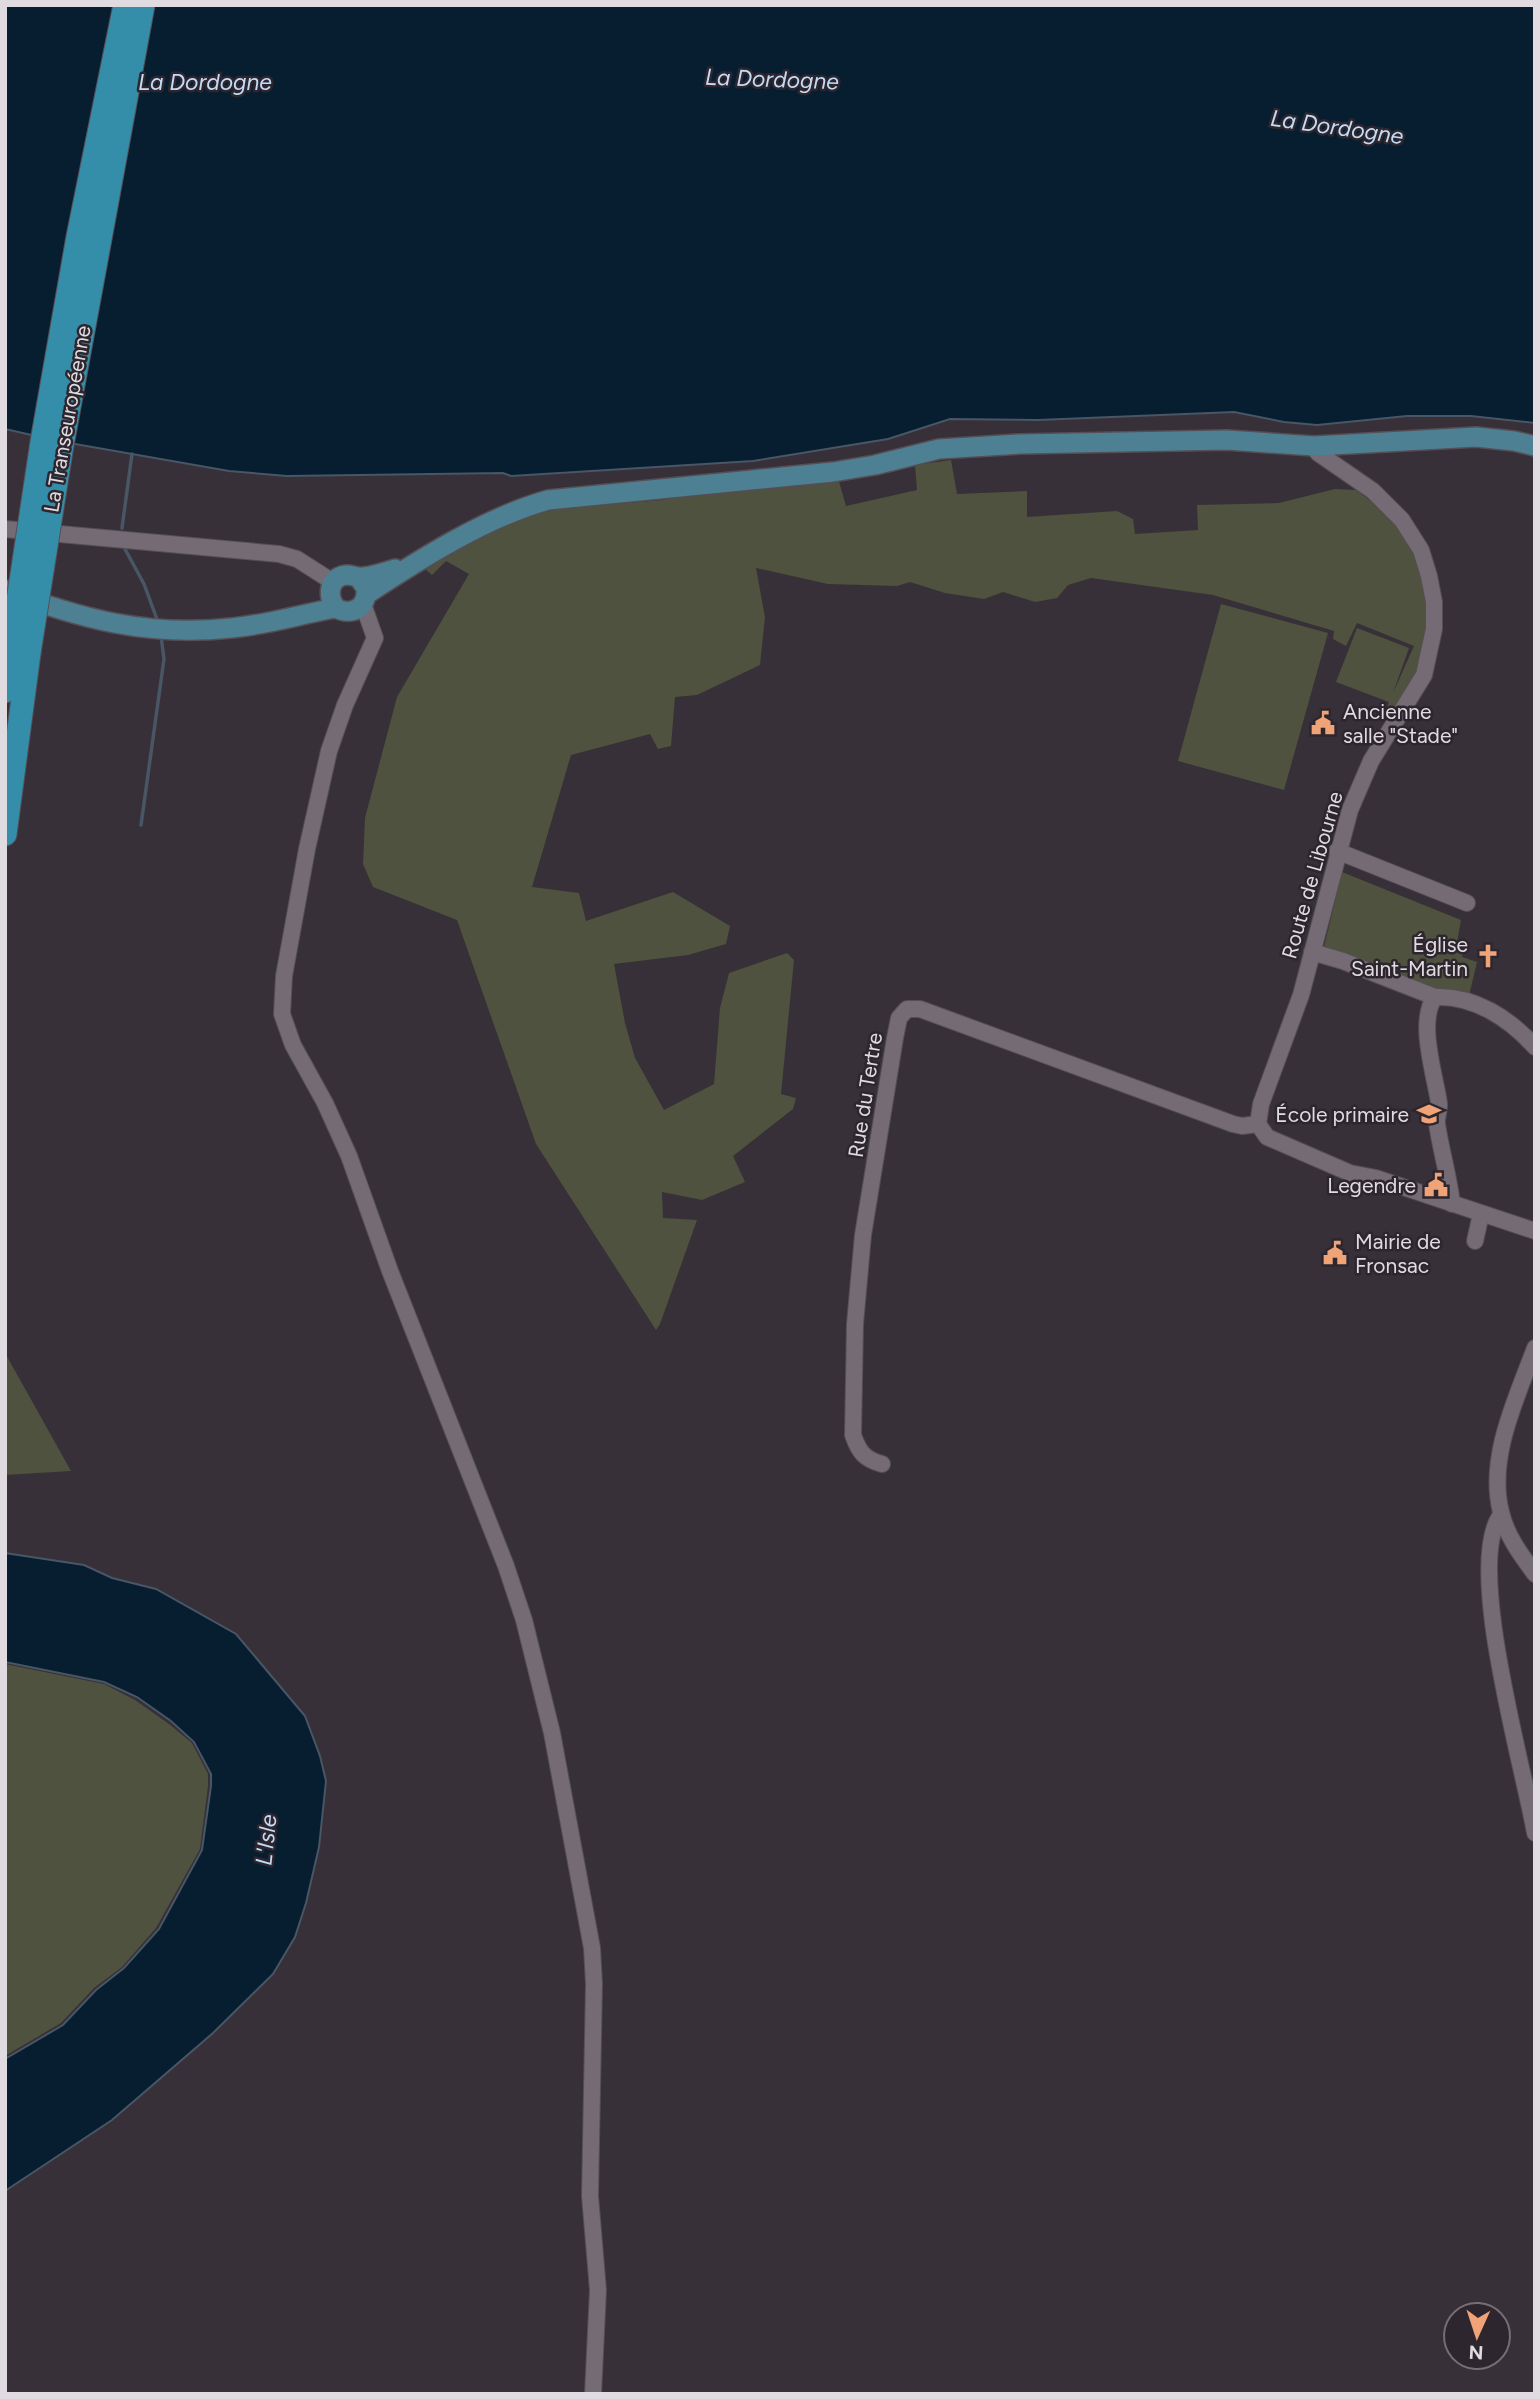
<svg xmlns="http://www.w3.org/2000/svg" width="1540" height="2399" font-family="Figtree,sans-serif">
<rect width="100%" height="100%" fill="#373038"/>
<g fill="#4e523e">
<path d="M951,460L957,494L1027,491V517L1117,511L1133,519L1135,534L1198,530L1197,505L1279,503L1335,489L1356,490L1379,507L1404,533L1418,558L1429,594V624L1415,681L1393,717L1385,714L1389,702L1336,682L1357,628L1409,648L1393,693L1414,646L1357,623L1346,646L1333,639L1334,631L1213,595L1091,578L1068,585L1057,598L1035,602L1003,592L984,599L945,593L910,582L897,586L828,584L756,568L765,617L760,665L697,695L675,697L671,746L658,749L650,734L571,755L532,887L579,893L586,921L673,892L730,926L726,944L688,955L614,964L625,1023L635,1058L664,1110L714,1084L720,1008L729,973L787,953L794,960L781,1094L796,1098L793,1109L733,1156L745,1182L702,1200L662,1192L663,1218L697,1220L660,1324L656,1330L536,1144L457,920L373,887L363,864L365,818L397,697L469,574L446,561L432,575L424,568L520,516L560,509L662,500L719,489L838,478L846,506L917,490L915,465Z"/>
<path d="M1221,604L1328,633L1284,790L1178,761Z"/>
<path d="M1342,872L1461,920L1457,942L1465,944L1462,957L1477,962L1469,996L1436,989L1324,947Z"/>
<path d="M5,1353L71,1471L5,1475Z"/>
<path d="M5,1664L104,1684L135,1700L169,1724L192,1743L208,1774V1786L200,1849L156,1928L122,1967L94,1988L61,2023L5,2056Z"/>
</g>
<g fill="#071d30" stroke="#485665" stroke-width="2">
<path d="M5,5H1535V423L1471,416H1407L1317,425L1284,422L1234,412L1038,420L950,419L888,439L753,461L511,476L503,473L287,476L229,471L58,441L5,429Z"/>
<path d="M5,1553L84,1565L112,1578L156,1589L236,1634L305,1716L320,1756L326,1781L319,1847L306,1903L295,1937L273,1974L213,2033L112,2120L5,2191V2059L63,2025L96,1990L124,1968L159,1929L202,1850L211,1786V1774L194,1742L171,1721L137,1697L104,1682L5,1662Z"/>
</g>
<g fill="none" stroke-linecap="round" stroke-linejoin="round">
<g stroke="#485665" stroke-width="3.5">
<path d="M122,528L132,454"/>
<path d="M125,549L144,584L158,622"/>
<path d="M141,825L164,659L161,636"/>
</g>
<g stroke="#554f55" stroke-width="18">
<g id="minor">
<path d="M1314,446L1318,453L1373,491L1402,520L1421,550L1429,576L1434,602V629L1424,675L1371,761L1350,810L1301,995L1261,1104L1258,1124L1267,1137L1350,1173L1376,1178L1535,1231"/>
<path d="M5,529L279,554L297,559L333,582"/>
<path d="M363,604L375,638L345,705L329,751L307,849L284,976L282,1014L293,1045L325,1103L349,1156L390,1271L506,1566L524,1620L552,1733L592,1948L594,1984L590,2196L598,2290L593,2394"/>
<path d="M1337,851L1467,903"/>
<path d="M1312,952L1343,961L1435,997"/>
<path d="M1452,1204C1449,1177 1441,1151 1437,1124C1436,1117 1440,1110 1439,1103C1435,1075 1417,1021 1435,997C1474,995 1510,1019 1535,1047"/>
<path d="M1475,1241L1481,1214"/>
<path d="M1535,1348C1517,1397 1487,1458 1501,1512C1506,1535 1521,1555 1535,1574"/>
<path d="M882,1464C864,1459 859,1452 853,1435L855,1324L863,1235L895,1038L899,1018L907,1009H920L1233,1124L1242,1126L1258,1124"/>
<path d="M1501,1515C1464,1563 1524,1768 1535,1833"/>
</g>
</g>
<g stroke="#554f55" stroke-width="22">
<g id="major">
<path d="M359,578L366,588C368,607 352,617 336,608C326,596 329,576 347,575C353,575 357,578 363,577C374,576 385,572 395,569"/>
<path d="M5,590C80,619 149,637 231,628C266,625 301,614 336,608"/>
<path d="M367,594C420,559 487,517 548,500L833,472L875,465L939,449L1020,444L1227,440L1314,446L1476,437L1514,441L1535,446"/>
</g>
</g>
<g stroke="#554f55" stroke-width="25">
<g id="highway">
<path d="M5,691L11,647"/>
<path d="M5,834L29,653"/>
</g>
</g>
<use href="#minor" stroke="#746b74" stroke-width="16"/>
<use href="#major" stroke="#4e8094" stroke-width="19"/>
<use href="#highway" stroke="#348eaa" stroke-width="23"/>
<g stroke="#554f55" stroke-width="25" stroke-linecap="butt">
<g id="highway-bridge">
<path d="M11,647L42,442L78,237L125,5"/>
<path d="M29,653L62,445L143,5"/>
</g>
</g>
<use href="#highway-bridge" stroke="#348eaa" stroke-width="23"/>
</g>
<defs>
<g id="civic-bare" transform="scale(1.89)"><path d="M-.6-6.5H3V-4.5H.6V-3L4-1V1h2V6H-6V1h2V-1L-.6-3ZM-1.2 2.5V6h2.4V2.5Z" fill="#efa377" stroke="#2d262e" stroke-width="2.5" paint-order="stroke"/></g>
<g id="church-bare" transform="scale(1.89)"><path d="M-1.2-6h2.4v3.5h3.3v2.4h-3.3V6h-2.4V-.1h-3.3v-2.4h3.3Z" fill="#efa377" stroke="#2d262e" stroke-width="2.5" paint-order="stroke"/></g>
<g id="school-bare" transform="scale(1.89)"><path d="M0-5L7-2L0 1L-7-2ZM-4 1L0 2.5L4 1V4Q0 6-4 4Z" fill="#efa377" stroke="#2d262e" stroke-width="2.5" paint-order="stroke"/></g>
</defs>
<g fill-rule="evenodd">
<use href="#civic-bare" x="1323" y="723"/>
<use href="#church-bare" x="1488" y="956"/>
<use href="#school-bare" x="1429" y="1114"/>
<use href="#civic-bare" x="1436" y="1185"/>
<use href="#civic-bare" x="1335" y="1253"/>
</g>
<g text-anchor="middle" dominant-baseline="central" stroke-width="5" stroke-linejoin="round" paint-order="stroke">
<g font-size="21" fill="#e0dbe0" stroke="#2d262e">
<text transform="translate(67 419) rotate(-80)">La Transeuropéenne</text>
<text transform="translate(1312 875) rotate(-74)">Route de Libourne</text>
<text transform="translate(865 1095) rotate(-81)">Rue du Tertre</text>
</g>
<g font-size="21" fill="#e0dbe0" stroke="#2d262e" text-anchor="end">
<text x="1343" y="711" text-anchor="start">Ancienne<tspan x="1343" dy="24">salle "Stade"</tspan></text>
<text x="1468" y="944">Église<tspan x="1468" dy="24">Saint-Martin</tspan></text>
<text x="1409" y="1114">École primaire</text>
<text x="1416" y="1185">Legendre</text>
<text x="1355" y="1241" text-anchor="start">Mairie de<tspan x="1355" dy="24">Fronsac</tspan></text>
</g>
<g font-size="23" font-style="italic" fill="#c2dcf7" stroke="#2d262e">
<text transform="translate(772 79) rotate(2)">La Dordogne</text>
<text x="205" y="82">La Dordogne</text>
<text transform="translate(1337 127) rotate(8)">La Dordogne</text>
<text transform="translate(266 1840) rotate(-84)">L'Isle</text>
</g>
</g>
<rect width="1540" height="2399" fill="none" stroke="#e0dbe0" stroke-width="14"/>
<g transform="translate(1477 2336) rotate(183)"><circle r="33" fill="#2d262e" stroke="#756e75" stroke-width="2"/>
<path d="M0-5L12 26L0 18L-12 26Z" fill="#efa377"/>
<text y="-10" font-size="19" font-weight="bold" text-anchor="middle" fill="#e0dbe0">N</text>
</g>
</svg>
